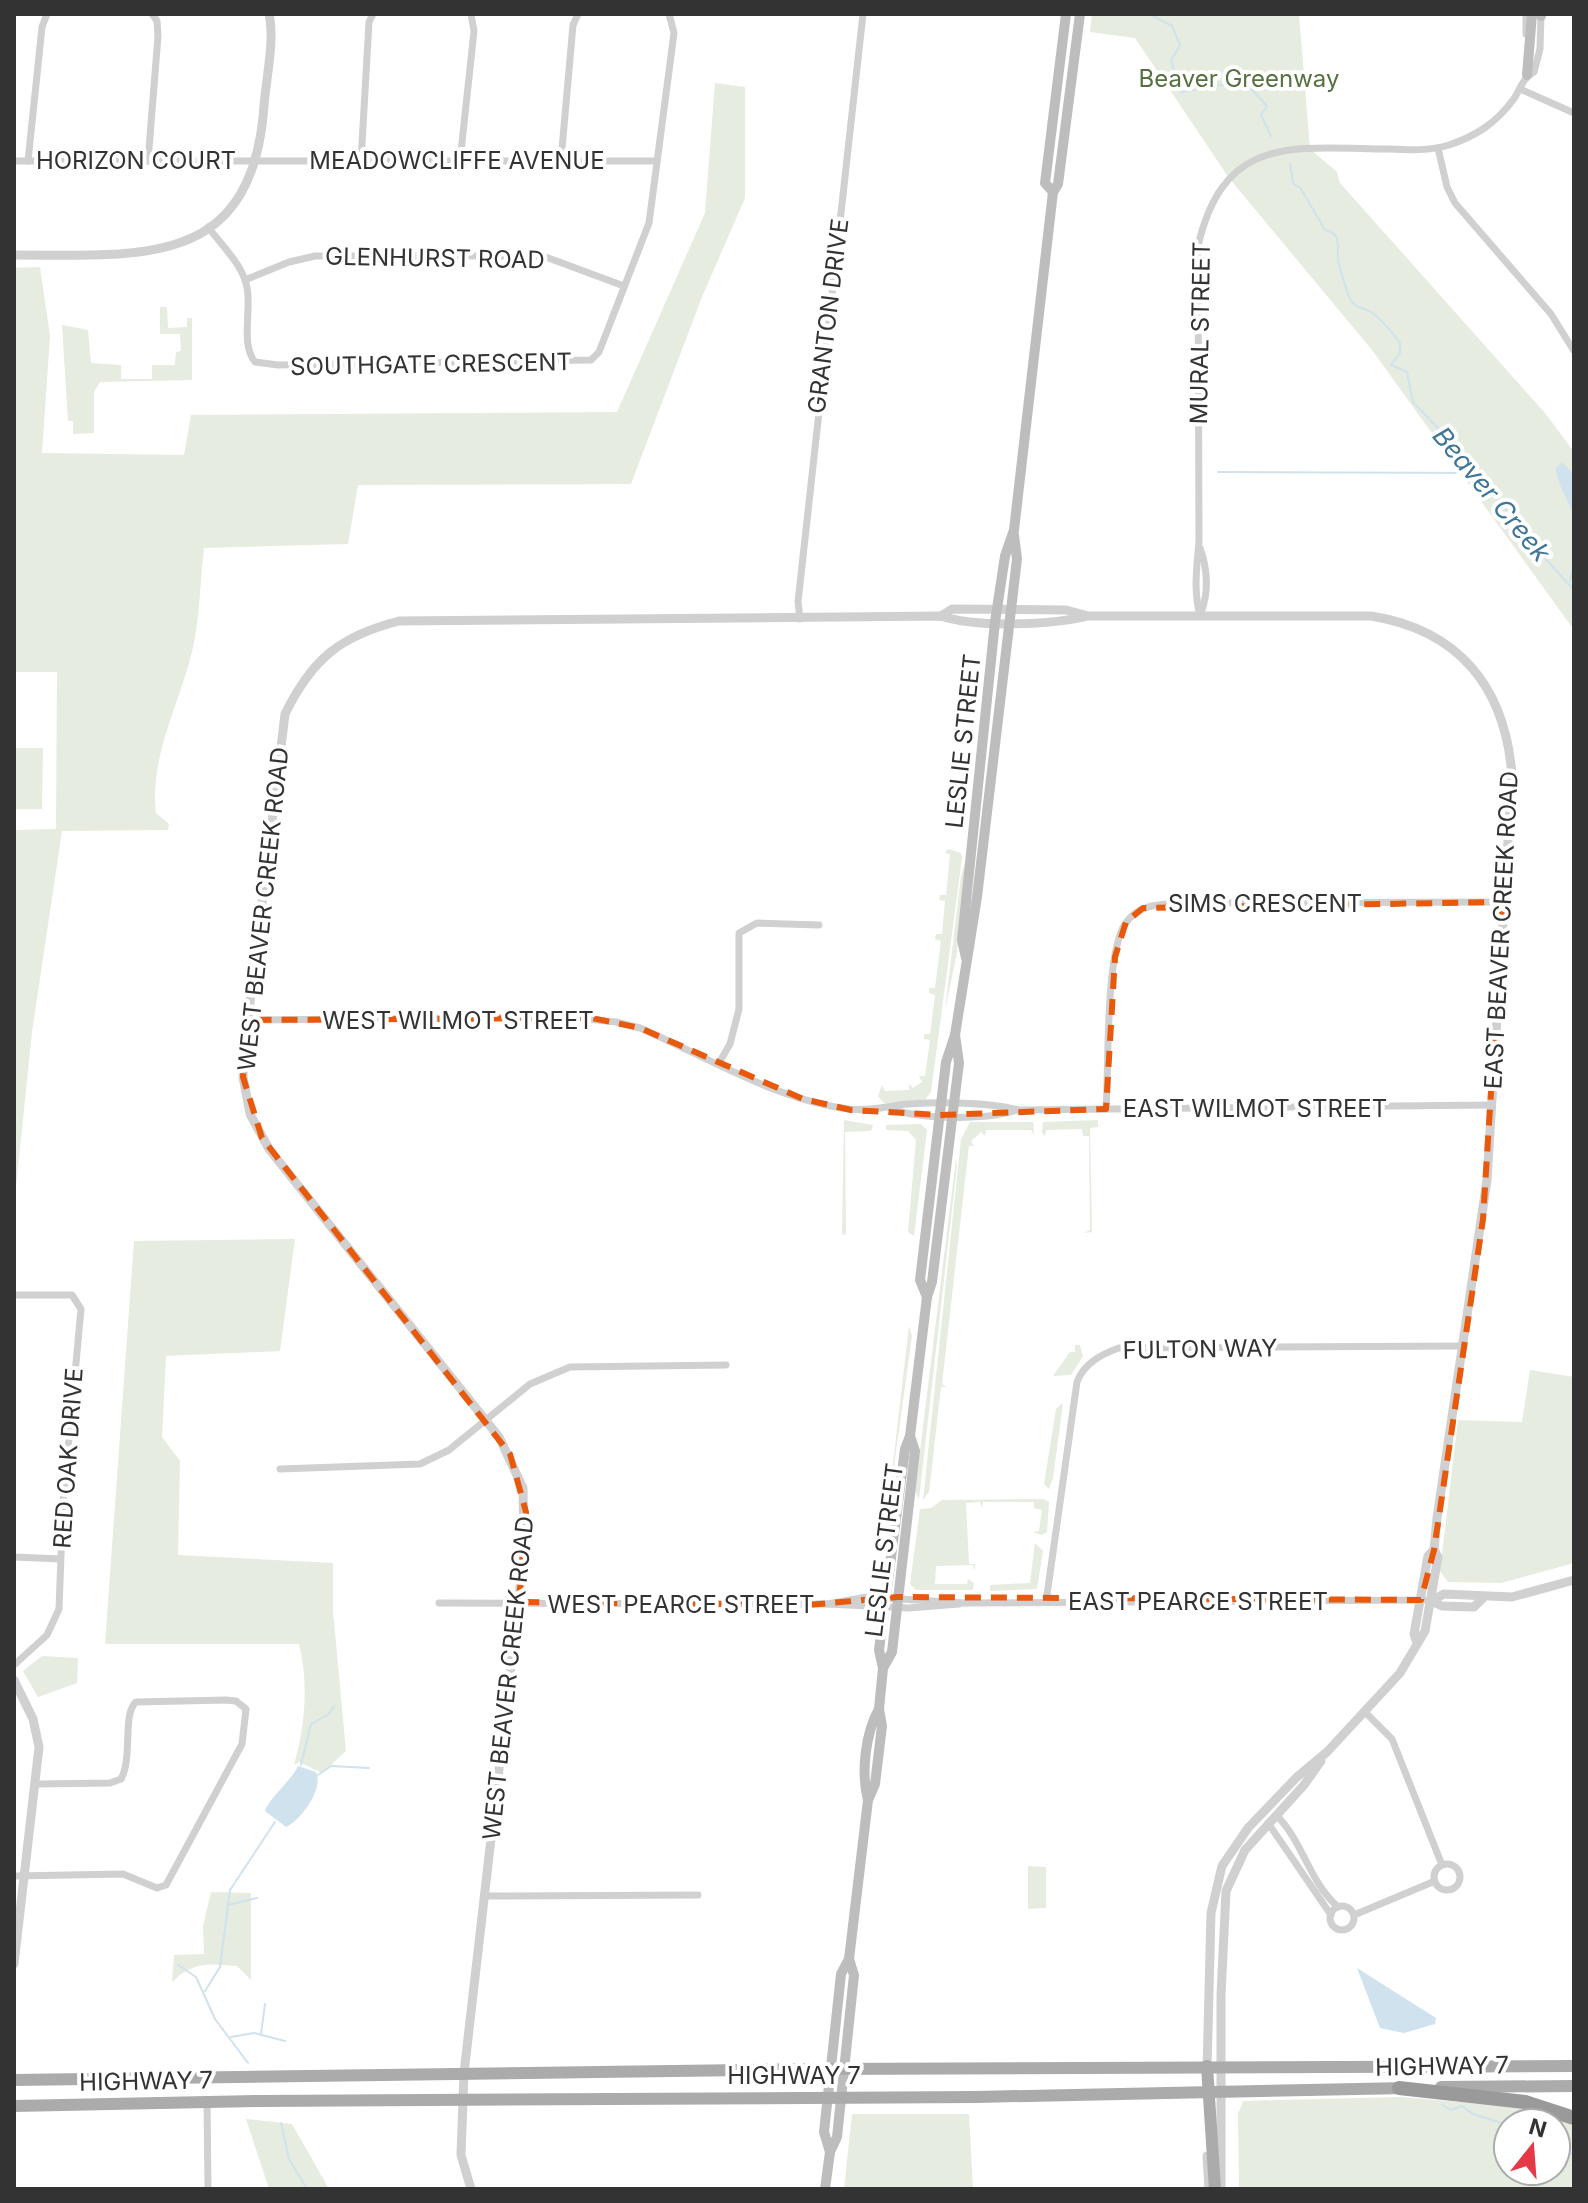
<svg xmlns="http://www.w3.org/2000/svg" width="1588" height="2203" font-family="Inter,sans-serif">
<rect width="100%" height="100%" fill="#fff"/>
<g fill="#e6ecdf" fill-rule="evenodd">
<path d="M1092,14H1299L1310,149L1337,172L1340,183L1545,413L1574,452V630L1372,350L1229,178L1135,38L1090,32Z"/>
<path d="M715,83L745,87V198L702,297L631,484L358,485L348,544L204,548C200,581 200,619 192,652C179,704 149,759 156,813L169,824L168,830L62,831L32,1032L14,1206V830L56,829L57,672H14V268L40,267L50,336L42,453L184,455L191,415L617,412L705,213Z"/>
<path d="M160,307H167L168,328L187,327V318H192V380L100,382L94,392V433L73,434V421H68L62,325L88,330L91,363L121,365V379H152V365H175L176,352L181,351L180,334H160Z"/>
<path d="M14,748H43L42,809H14Z"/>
<path d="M948,849L961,853L962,858L931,1092L924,1101L884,1103L878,1096L882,1085L885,1091L909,1090V1084L913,1088L922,1082L919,1076H925L930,1040L924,1039V1034H930L935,995L929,993V988H935L941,941L935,939L936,934H942L945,901L939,900L940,895H946L950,854L945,853Z"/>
<path d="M966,860L957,953L945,1010L961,876Z"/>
<path d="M844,1120L873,1125L871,1131L845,1132L846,1234L842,1235Z"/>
<path d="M1098,1120V1127L1090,1128L1092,1232L1084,1233L1090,1230L1089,1136H1083L1082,1129L1046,1130L1045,1136L1042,1133L1043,1122Z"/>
<path d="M970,1122H1033L1034,1135L1031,1130H986L985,1136L981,1132L971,1141L974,1146H969L942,1384L946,1387H941L929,1492L923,1500L961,1139Z"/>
<path d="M921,1124L927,1130L914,1236L908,1232L916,1140L908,1131L886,1130V1125Z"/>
<path d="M956,1159L957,1166L919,1499L915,1491Z"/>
<path d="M295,1239L280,1351L166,1356L162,1437L180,1461L178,1555L333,1563V1611L346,1751L322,1773L299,1762L294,1765C305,1726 309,1684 299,1644H105L134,1241Z"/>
<path d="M909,1326L912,1336L886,1524Z"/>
<path d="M1075,1345H1080L1083,1356L1071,1375L1053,1376L1070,1352H1075Z"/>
<path d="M1530,1370L1574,1377V1563L1501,1583L1448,1582L1440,1571L1458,1420L1522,1422Z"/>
<path d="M1063,1403L1053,1478L1049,1489L1044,1484L1056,1409Z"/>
<path d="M1043,1499L1049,1502L1047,1532L1042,1535L1033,1532L1039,1531L1042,1510L1034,1508V1502H983L982,1508L980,1502L966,1503L969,1564H975V1571L973,1565L936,1566L935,1584H967L968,1579L974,1583L973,1590H916L910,1584L920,1509L931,1508L942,1500Z"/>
<path d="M1035,1543L1043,1551L1037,1589L990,1591V1585L1030,1583Z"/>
<path d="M42,1656L78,1658L77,1683L38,1697L23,1671Z"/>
<path d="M1028,1866L1046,1867V1908L1028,1909Z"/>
<path d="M211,1892L251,1893V1980L237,1966C207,1964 195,1961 172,1982L174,1955L204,1954L203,1926Z"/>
<path d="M1401,2097L1528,2108L1574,2124V2189H1239L1238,2114L1243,2101ZM1508,2123H1556V2171H1508Z"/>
<path d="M852,2114H969L973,2189H844Z"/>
<path d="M246,2119L292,2124L329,2189H269Z"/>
</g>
<g fill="#cfe2ee">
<path d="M1562,462L1574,475V517C1569,499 1557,486 1556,468Z"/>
<path d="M298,1766L316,1772C324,1789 301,1820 286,1827L265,1811C269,1798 291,1781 298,1766Z"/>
<path d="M1357,1968L1436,2018L1435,2024L1404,2033L1380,2028Z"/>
</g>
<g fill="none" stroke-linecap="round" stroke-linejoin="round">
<g stroke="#cfe2ee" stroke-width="2">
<path d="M1149,14L1172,26L1180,45L1171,61L1181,92L1244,81L1267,106L1261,115L1271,136"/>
<path d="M1290,164L1293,183L1301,189L1325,230C1342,233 1337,246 1338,259C1338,265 1346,287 1348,294C1353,309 1361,306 1371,312C1381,319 1392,332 1400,343V353L1391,365L1407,372L1413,402L1474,466L1529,541L1574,590"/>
<path d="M1218,472L1477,473"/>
<path d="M1570,581L1574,563"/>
<path d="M301,1765L311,1724L329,1714L334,1706"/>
<path d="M318,1775L331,1766L369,1768"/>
<path d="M228,1905L257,1898"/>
<path d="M178,1965L196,1977L215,2019L248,2063"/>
<path d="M205,1991L220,1967L230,1890L275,1822"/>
<path d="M261,2034L265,2004"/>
<path d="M231,2037L254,2033L285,2041"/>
<path d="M1442,2105L1451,2110L1462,2106L1473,2114L1508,2125"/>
<path d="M281,2123L289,2159L307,2189"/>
<path d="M1556,2147L1574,2155"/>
</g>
<g stroke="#d0d0d0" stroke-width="7">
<path d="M1526,14V34"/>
<path d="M1520,89L1574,113"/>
<path d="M1438,148L1447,187L1455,203L1551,314L1574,351"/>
<path d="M561,160L573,25L578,14"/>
<path d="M14,161H657"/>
<path d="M28,161L42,27L47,14"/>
<path d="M148,161L158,36L157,21L152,14"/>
<path d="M361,161L369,22L373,14"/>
<path d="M460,161L474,31L471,14"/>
<path d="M208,227C220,243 239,262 245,280C254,304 239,343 255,362L278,365L591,360L599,352L649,223L674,33L669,14"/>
<path d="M245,280L289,262L315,256H543L624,286"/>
<path d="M1200,548C1208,570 1209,591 1201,613"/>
<path d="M1200,615C1193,590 1197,567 1199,541L1198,246C1224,133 1295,148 1389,149C1409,150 1430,151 1449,145C1476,136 1496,123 1513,100C1520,90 1523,77 1534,72L1540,49L1541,14"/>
<path d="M800,619L798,602L863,14"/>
<path d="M247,1020L568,1017L616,1022L640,1028C707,1057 776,1100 849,1109C873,1112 889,1105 909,1104C941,1102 988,1102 1019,1110L1491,1105"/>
<path d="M719,1063L730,1044L739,1009V933L757,923L819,925"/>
<path d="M893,1109C920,1120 989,1120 1017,1110"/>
<path d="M1106,1109C1109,1068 1105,955 1125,924C1138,904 1160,904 1180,903L1503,902"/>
<path d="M14,1295H72L81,1309L63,1503L59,1609L47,1635L14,1665"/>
<path d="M280,1469L420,1464L449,1450L530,1384L570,1367L726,1365"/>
<path d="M14,1557L60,1559"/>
<path d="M1046,1602L1077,1382C1084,1363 1102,1354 1119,1348L1463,1346"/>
<path d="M439,1603L827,1604L909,1608L959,1604"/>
<path d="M827,1604L867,1597L965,1603L1424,1600"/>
<path d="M1365,1712L1392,1739L1442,1865"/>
<path d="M1276,1815C1303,1841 1309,1882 1338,1907"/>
<path d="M1268,1823L1331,1915"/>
<circle cx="1447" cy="1877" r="13"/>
<path d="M14,1876L123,1874L157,1888L166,1885L242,1744L246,1709L236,1701L226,1700L136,1702C122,1714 133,1758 121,1779L110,1783L37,1784"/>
<path d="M487,1896L698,1895"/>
<circle cx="1342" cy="1918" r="12"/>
<path d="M1354,1915L1435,1881"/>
<path d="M207,2102L208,2189"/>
</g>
<g stroke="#d0d0d0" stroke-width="9">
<path d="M14,255C141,255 252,270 264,106C266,78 275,41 269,14"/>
<path d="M941,616L952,609L1066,610L1085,615"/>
<path d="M1431,1601L1444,1594L1512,1597L1574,1580"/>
<path d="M1431,1601L1442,1606L1474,1607L1483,1598"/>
<path d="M1417,1643L1414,1634L1428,1556L1434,1550"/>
<path d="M14,1680L33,1719L39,1747L14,1964"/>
<path d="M1207,2156L1209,2189"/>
<path d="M471,2189L461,2155L464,2073L524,1552L523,1488L499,1437L269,1149L250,1114L243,1077L244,1052L285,714C312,659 340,636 399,621L941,616C977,628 1051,625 1088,616H1371C1459,630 1505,687 1512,775L1487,1180L1437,1518L1434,1550L1438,1557L1425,1631L1400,1673L1327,1752L1297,1777L1248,1828L1222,1866L1211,1913L1207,2070"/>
<path d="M1221,2189V1995L1226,1891L1245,1850L1304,1785L1321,1761"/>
</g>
<g stroke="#bdbdbd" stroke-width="10">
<path d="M1541,16V14"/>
<path d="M1527,75L1532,14"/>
<path d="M1053,192L1045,183L1066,14"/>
<path d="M966,958L962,940L995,622L1005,556L1014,530L1053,192L1058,184L1080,14"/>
<path d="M927,1297L920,1280L946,1062L955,1035L977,897L1017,559L1014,535"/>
<path d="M883,1668L892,1652L915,1451L910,1436"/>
<path d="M868,1800C861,1773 865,1734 879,1709"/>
<path d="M830,2152L824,2132L841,1974L849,1959L868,1800L875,1784L882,1726L879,1709L883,1668L879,1650L905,1449L910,1436L927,1297L932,1282L959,1063L955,1035"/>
<path d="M825,2189L830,2152L837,2137L854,1975L849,1959"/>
</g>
<g stroke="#ababab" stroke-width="12">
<path d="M1207,2066L1215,2189"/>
<path d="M14,2080L814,2069L1574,2066"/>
<path d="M1441,2087L1574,2086"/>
<path d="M14,2106L260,2101L976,2097L1407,2088"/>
</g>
<path stroke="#9a9a9a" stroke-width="14" d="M1399,2088L1525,2102L1574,2118"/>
</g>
<path fill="none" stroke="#e8590c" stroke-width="6" stroke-dasharray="16 10" stroke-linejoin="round" d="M1503,902L1483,1219L1434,1550L1421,1600L898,1597L807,1605L519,1602L526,1512L510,1454L262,1138L243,1077L247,1020L592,1018L640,1028L803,1099L851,1110L940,1115L1106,1109L1115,957L1126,922L1143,908Z"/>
<g text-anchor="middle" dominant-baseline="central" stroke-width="8" stroke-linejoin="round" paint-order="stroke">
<g font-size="24" fill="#56703f" stroke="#fff">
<text x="1239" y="78">Beaver Greenway</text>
</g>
<g font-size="24" fill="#333" stroke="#fff">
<text x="136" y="160">HORIZON COURT</text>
<text x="457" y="160">MEADOWCLIFFE AVENUE</text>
<text transform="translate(435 258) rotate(1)">GLENHURST ROAD</text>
<text transform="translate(828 316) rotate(-83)">GRANTON DRIVE</text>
<text transform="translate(1200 333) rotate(-89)">MURAL STREET</text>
<text transform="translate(431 364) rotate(-1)">SOUTHGATE CRESCENT</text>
<text transform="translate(963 741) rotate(-84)">LESLIE STREET</text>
<text x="1265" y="903">SIMS CRESCENT</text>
<text transform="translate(263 909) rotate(-84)">WEST BEAVER CREEK ROAD</text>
<text transform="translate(1501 930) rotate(-87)">EAST BEAVER CREEK ROAD</text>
<text x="458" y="1020">WEST WILMOT STREET</text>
<text x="1255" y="1108">EAST WILMOT STREET</text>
<text transform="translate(1200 1349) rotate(-1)">FULTON WAY</text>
<text transform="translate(68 1458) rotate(-86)">RED OAK DRIVE</text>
<text transform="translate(884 1550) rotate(-83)">LESLIE STREET</text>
<text x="1198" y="1601">EAST PEARCE STREET</text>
<text x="681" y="1604">WEST PEARCE STREET</text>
<text transform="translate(508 1678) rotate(-84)">WEST BEAVER CREEK ROAD</text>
<text transform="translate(1442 2066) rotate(-1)">HIGHWAY 7</text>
<text x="794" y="2075">HIGHWAY 7</text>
<text transform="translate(146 2081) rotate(-1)">HIGHWAY 7</text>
</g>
<g font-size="26" font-style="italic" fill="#3f7597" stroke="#fff">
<text transform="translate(1492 494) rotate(50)">Beaver Creek</text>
</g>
</g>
<rect width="1588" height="2203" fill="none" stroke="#333333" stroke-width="32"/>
<g transform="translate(1532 2147) rotate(17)"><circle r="38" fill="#ffffff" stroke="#adadad" stroke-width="2"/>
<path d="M0-6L14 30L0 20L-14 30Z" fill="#e63946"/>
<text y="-12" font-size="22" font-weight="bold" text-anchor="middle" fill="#333333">N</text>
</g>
</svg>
